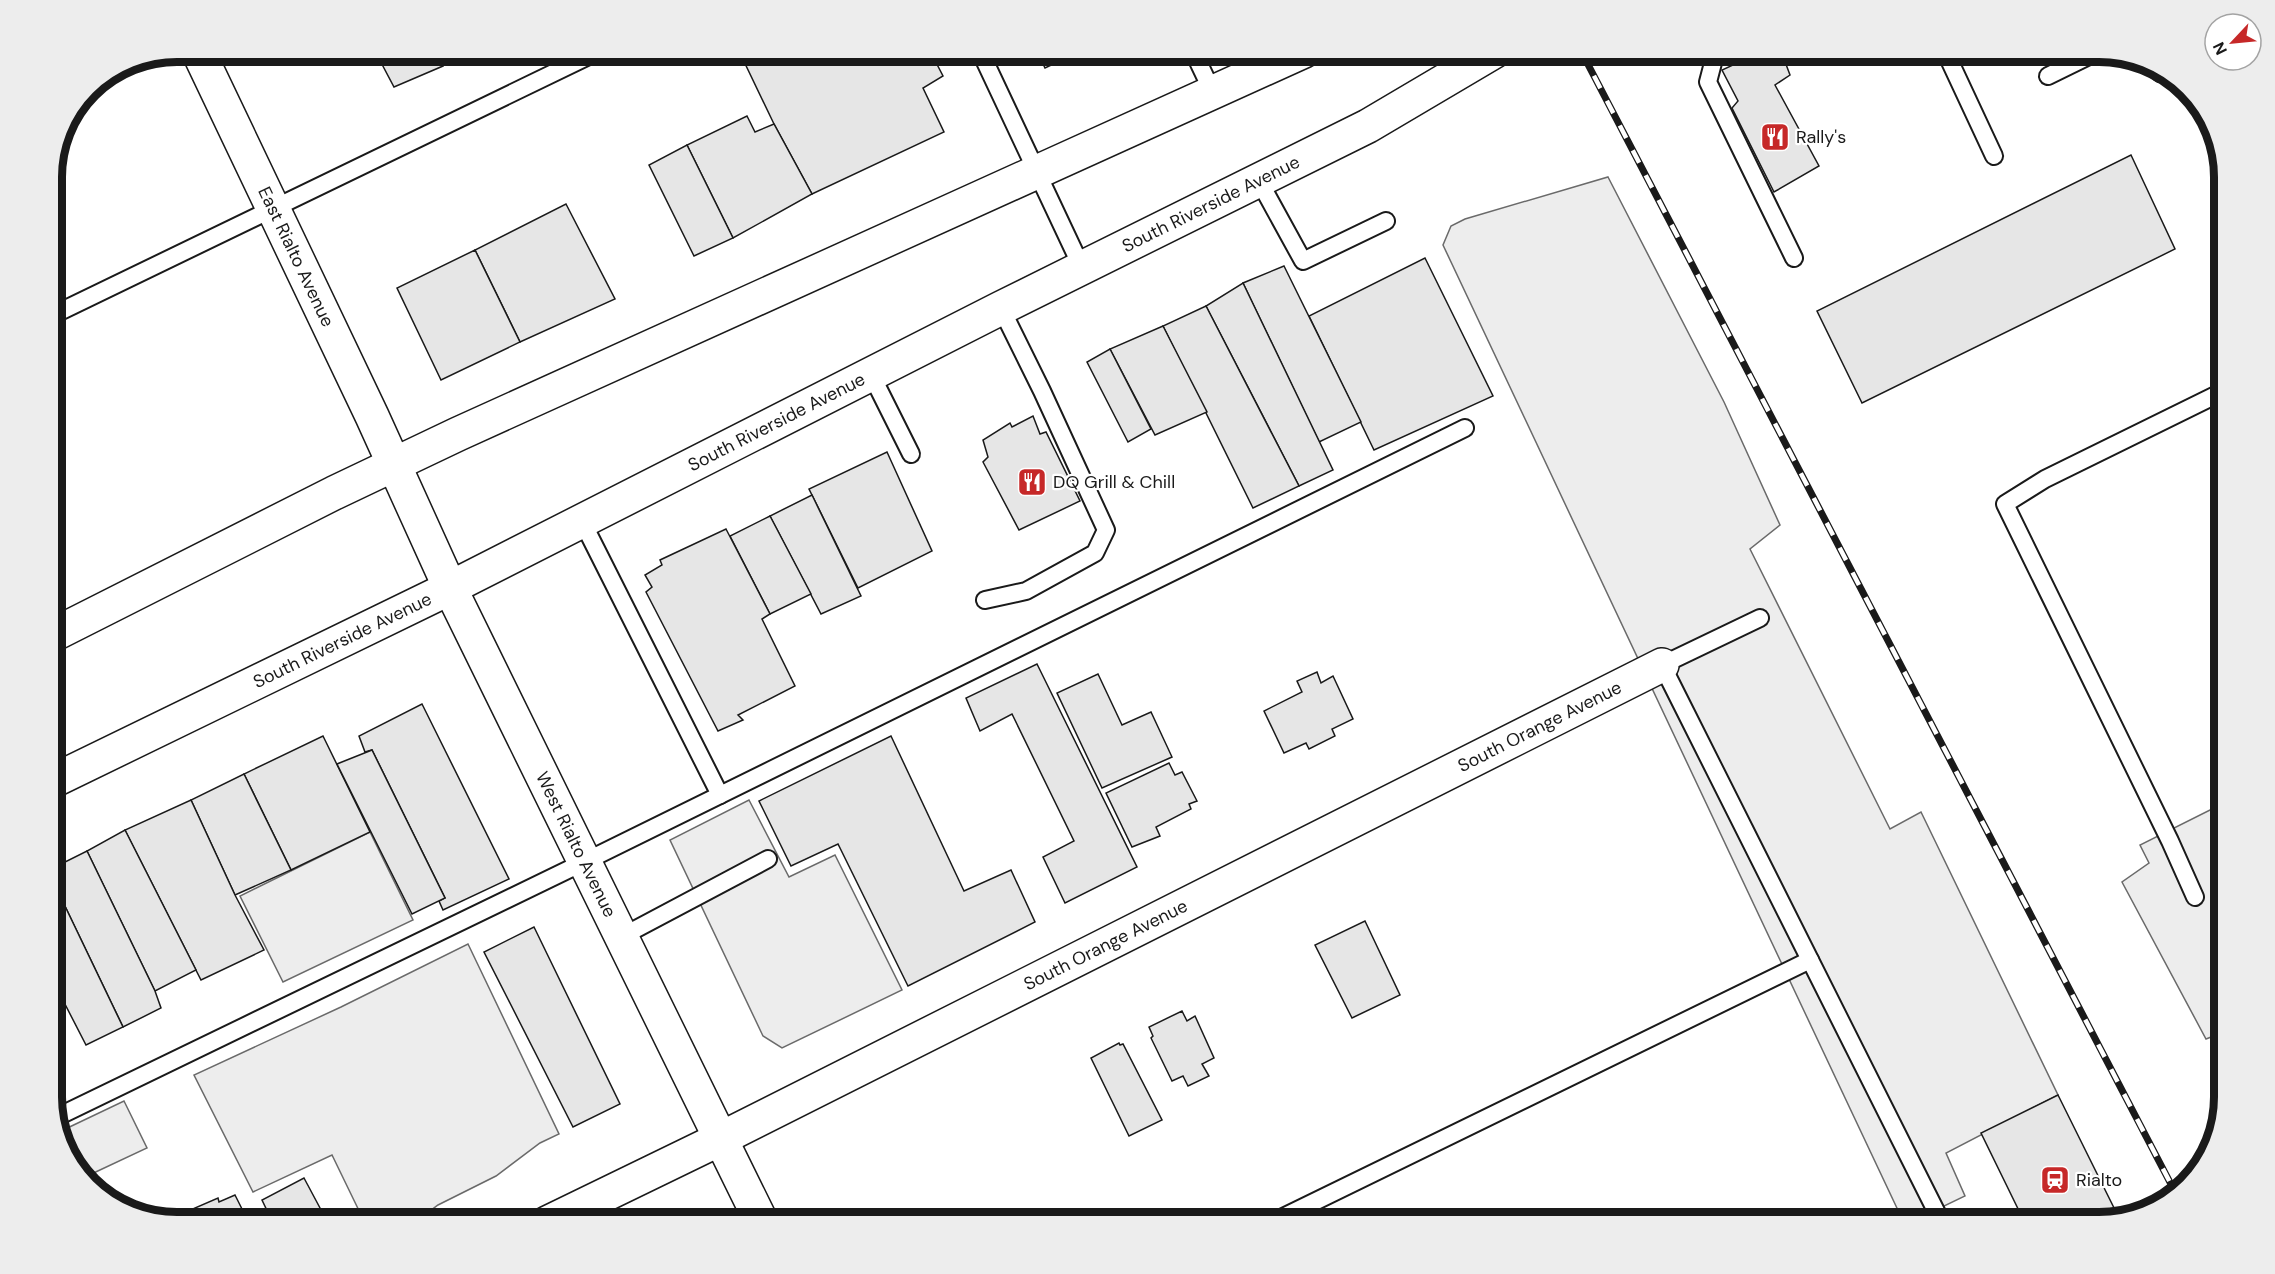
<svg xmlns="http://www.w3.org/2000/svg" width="2275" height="1274" font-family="'DM Sans',sans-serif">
<rect width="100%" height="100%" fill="#fff"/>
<g fill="#ededed" stroke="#6a6a6a" stroke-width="1.5">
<path d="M1608,177L1724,402L1780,525L1750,549L1890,829L1921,812L2058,1095L1946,1153L1965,1196L1909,1223H1904L1443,245L1451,226L1465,219Z"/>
<path d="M749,800L789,877L835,855L902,990L782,1048L763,1036L670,840Z"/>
<path d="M2224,803V1032L2206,1039L2122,882L2149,863L2140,845Z"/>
<path d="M370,832L413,920L283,982L240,896Z"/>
<path d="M468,944L559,1134L540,1143L496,1176L438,1205L414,1223H365L332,1155L253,1192L194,1075L341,1007Z"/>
<path d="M124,1101L147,1148L85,1177L68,1160L59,1132Z"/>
</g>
<g fill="#e6e6e6" stroke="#1a1a1a" stroke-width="1.5">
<path d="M375,51H436L443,66L394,87Z"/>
<path d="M739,51H930L943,76L923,88L944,132L812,194L774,124Z"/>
<path d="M1037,51H1081L1045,68Z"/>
<path d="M1763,51H1781L1790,75L1775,85L1819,166L1774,192L1732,108L1738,101L1722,70Z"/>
<path d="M747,116L755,132L774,124L812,194L733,238L687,145Z"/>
<path d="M687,145L733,238L694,256L649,165Z"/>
<path d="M2131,155L2175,249L1862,403L1817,311Z"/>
<path d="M566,204L615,299L520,342L475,250Z"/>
<path d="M475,250L520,342L441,380L397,288Z"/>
<path d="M1425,258L1493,396L1374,450L1309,316Z"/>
<path d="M1284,266L1361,422L1319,442L1243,283Z"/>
<path d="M1243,283L1333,470L1299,486L1206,306Z"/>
<path d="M1206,306L1299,486L1253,508L1163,326Z"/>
<path d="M1163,326L1207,412L1155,435L1110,349Z"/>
<path d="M1110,349L1151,429L1128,442L1087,362Z"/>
<path d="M1033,416L1040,434L1046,432L1080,501L1019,530L983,462L988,457L983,440L1010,423L1012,427Z"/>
<path d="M887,452L932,551L858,588L809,489Z"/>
<path d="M812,495L861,596L821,614L770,516Z"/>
<path d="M770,516L811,594L770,614L730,536Z"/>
<path d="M726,529L770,614L762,619L795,686L738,715L743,720L718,731L646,592L652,587L645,575L662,565L660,560Z"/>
<path d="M1037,664L1137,867L1065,903L1043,857L1074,841L1012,714L980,731L966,698Z"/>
<path d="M1317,672L1321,683L1333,676L1353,719L1332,729L1335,736L1309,749L1306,743L1284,753L1264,711L1302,692L1297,681Z"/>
<path d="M1098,674L1122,725L1151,712L1172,757L1102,788L1057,693Z"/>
<path d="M422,704L509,879L443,910L439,901L445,898L372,750L365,752L359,736Z"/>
<path d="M323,736L370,832L291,870L244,774Z"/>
<path d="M891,736L964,891L1011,870L1035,922L908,986L838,844L791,866L759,801Z"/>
<path d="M372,750L445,898L412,914L337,764Z"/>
<path d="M1169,763L1175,775L1182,772L1197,801L1189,804L1191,809L1156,827L1160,836L1132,847L1106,793Z"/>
<path d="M244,774L291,870L235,895L191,800Z"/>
<path d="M191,800L235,895L264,950L201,980L125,830Z"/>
<path d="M125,830L196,970L155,991L87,851Z"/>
<path d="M87,851L155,991L161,1008L123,1027L51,877V869Z"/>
<path d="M51,877L123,1027L86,1045L51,977Z"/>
<path d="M1365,921L1400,995L1352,1018L1315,945Z"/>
<path d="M534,927L620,1104L573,1127L484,952Z"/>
<path d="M51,977L63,1000L51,1006Z"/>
<path d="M1182,1011L1187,1021L1195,1016L1214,1058L1202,1064L1209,1076L1188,1086L1183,1076L1172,1081L1151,1038L1153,1036L1149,1027Z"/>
<path d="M1119,1043L1120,1045L1123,1044L1162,1120L1129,1136L1091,1058Z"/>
<path d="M51,1064L65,1091L51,1098Z"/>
<path d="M2058,1095L2119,1218L2099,1223H2025L1981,1133Z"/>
<path d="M304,1178L328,1223H273L262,1200Z"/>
<path d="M235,1195L249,1223H178L184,1219L181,1214L218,1198L219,1202Z"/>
</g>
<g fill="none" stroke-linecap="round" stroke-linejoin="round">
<g stroke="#1a1a1a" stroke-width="20">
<g id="service">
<path d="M980,51L1082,268"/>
<path d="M1193,51L1213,93"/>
<path d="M1728,51L1714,59L1708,82L1794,258"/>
<path d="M1945,51L1994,156"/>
<path d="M2160,73L2165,71"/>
<path d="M2048,76L2099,51"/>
<path d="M1258,179L1303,261L1386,221"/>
<path d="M51,316L599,51"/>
<path d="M871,374L911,454"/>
<path d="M582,521L720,795"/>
<path d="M985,600L1026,591L1095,553L1106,530L1042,391L1001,308"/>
<path d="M1760,618L1662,665L1942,1223"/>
<path d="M2195,897L2170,841L2005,504L2045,479L2224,391"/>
<path d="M621,937L768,859"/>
<path d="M55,1118L584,862L1465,428"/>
<path d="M1271,1223L1810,960"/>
</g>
</g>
<g stroke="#1a1a1a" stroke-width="36">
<g id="minor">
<path id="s1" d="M547,1223L720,1139L1662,665"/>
</g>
</g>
<g stroke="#1a1a1a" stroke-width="36">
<g id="tertiary">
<path id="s2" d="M198,51L372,416L450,588L762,1223"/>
</g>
</g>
<g stroke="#1a1a1a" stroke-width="36">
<g id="primary">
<path d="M51,636L334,493L458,434L1304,51"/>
<path id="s3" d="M51,782L450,588L1001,308L1368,126L1495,51"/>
</g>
</g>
<use href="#service" stroke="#fff" stroke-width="16"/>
<use href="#minor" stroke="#fff" stroke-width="33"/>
<use href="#tertiary" stroke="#fff" stroke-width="33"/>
<use href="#primary" stroke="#fff" stroke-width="33"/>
<g stroke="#1a1a1a" stroke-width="7">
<path id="rail" d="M1581,51L2175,1192"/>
</g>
<use href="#rail" stroke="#fff" stroke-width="4.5" stroke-dasharray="14" stroke-linecap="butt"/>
</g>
<defs>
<g id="restaurant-square" transform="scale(1.5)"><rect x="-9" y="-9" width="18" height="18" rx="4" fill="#c62828" stroke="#fff"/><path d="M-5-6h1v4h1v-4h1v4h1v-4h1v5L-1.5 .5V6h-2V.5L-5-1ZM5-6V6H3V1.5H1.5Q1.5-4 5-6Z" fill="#fff"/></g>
<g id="station-square" transform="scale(1.5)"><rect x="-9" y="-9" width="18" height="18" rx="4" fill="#c62828" stroke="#fff"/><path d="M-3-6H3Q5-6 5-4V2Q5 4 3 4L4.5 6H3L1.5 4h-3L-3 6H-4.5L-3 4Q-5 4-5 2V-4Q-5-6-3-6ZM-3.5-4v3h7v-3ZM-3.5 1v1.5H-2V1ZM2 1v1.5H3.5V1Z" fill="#fff"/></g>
</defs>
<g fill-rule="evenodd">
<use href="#restaurant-square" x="1775" y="137"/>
<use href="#restaurant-square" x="1032" y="482"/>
<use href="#station-square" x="2055" y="1180"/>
</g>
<g text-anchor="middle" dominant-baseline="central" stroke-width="4.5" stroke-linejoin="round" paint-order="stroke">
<g font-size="18" fill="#1a1a1a" stroke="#fff" text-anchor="start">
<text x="1796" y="137">Rally's</text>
<text x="1053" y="482">DQ Grill &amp; Chill</text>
<text x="2076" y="1180">Rialto</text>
</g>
<g font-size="18" fill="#1a1a1a" stroke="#fff">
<text stroke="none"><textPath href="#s3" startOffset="1296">South Riverside Avenue</textPath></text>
<text stroke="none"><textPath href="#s2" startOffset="228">East Rialto Avenue</textPath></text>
<text stroke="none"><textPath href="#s3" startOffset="810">South Riverside Avenue</textPath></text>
<text stroke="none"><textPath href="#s3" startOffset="324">South Riverside Avenue</textPath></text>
<text stroke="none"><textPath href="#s1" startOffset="1110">South Orange Avenue</textPath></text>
<text stroke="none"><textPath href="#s2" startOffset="879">West Rialto Avenue</textPath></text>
<text stroke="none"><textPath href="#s1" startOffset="624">South Orange Avenue</textPath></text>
</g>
</g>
<path d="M0 0H2275V1274H0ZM177 62H2099A115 115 0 0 1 2214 177V1097A115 115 0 0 1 2099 1212H177A115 115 0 0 1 62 1097V177A115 115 0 0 1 177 62Z" fill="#ededed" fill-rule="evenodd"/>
<path fill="none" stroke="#1a1a1a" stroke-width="8" d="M177 62H2099A115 115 0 0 1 2214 177V1097A115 115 0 0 1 2099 1212H177A115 115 0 0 1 62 1097V177A115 115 0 0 1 177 62Z"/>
<g transform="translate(2233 42) rotate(244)"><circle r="28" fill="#ffffff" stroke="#a3a3a3" stroke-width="1.5"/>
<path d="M0-4.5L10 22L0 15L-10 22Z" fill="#c62828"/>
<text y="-9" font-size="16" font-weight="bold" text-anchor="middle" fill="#1a1a1a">N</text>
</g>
</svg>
